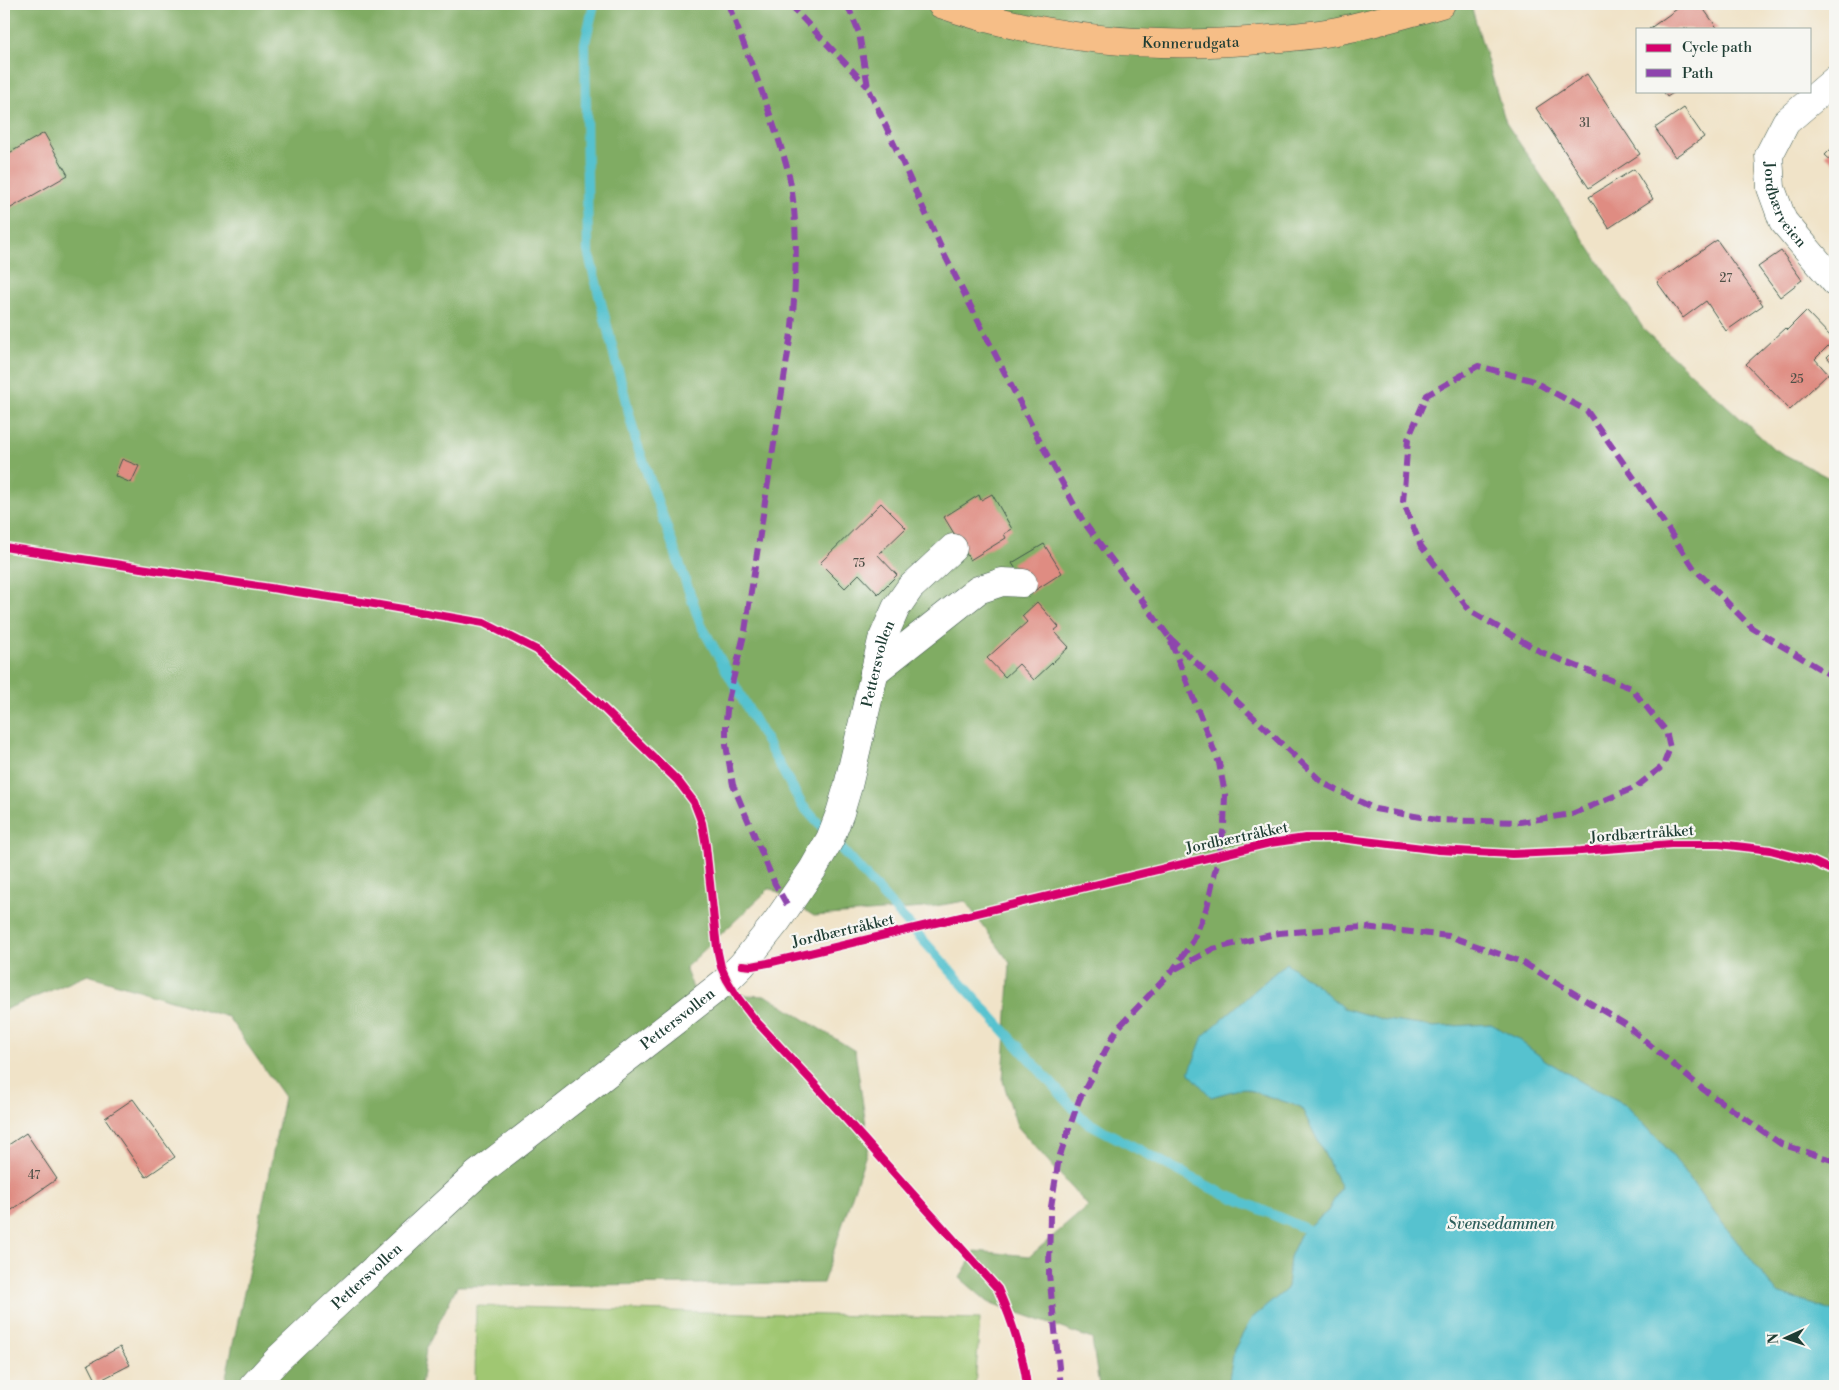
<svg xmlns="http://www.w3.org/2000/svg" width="1839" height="1390" font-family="'Libre Bodoni',serif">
<rect width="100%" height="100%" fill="#f6f6f2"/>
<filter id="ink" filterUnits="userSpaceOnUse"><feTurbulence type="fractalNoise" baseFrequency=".02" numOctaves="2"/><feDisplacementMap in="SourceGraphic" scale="10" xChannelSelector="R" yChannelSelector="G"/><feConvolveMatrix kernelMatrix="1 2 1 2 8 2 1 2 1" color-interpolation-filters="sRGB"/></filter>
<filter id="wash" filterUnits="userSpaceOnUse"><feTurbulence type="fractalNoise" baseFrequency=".0096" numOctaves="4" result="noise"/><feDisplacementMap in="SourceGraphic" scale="20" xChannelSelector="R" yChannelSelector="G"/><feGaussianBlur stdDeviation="1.12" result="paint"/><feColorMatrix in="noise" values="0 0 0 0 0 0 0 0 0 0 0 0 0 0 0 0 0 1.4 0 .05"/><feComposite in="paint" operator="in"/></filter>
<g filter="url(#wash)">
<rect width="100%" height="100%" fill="#f0e3c8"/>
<path fill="#a0c772" stroke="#608253" d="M476,1306L980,1319L975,1386H475Z"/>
<path fill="#80ac64" stroke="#50744c" d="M4,4H1479L1472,9L1506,123L1645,331L1774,449L1835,481V1312L1777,1293L1716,1215L1669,1151L1625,1104L1585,1084L1545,1060L1516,1038L1491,1024L1434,1027L1385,1020L1342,1008L1319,987L1286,963L1203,1036L1211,1097L1242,1088L1301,1107L1341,1187L1328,1211L1301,1233L1290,1257L1287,1289L1251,1319L1234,1350L1228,1386H1099L1092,1339L988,1302L960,1278L975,1251L1030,1256L1088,1206L1017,1126L1003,1081L1010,963L965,901L923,908L814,916L770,888L685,968L695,993L767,996L855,1051L869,1145L823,1283L457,1286L426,1349L421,1386H224L261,1213L284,1097L228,1017L88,975L4,1010Z"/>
<path fill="#56c2cf" stroke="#3a8082" d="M1286,963L1319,987L1343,1008L1385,1020L1434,1027L1491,1024L1516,1038L1545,1060L1585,1084L1625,1104L1669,1151L1716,1215L1777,1293L1835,1312V1386H1228L1234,1350L1251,1319L1287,1289L1290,1257L1301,1233L1328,1211L1341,1187L1301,1107L1243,1088L1211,1097L1189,1073L1203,1036Z"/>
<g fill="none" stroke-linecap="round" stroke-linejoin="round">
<path stroke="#56c2cf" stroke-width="10" d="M594,4L585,43L588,251L636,441L701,625L802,805L1085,1121L1213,1189L1313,1232"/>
</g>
<g id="blocks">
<g fill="#df8c82">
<path d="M1684,4H1700L1718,29H1649Z"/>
<path d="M1587,74L1640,154L1589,188L1536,108Z"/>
<path d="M1663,91H1676L1667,97Z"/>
<path d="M1684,108L1704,137L1675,157L1655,128Z"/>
<path d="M44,133L68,175L4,212V156Z"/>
<path d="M1835,145V164L1825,155Z"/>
<path d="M1634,169L1653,199L1609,228L1589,197Z"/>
<path d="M1717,240L1763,305L1726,331L1706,301L1683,318L1657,282Z"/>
<path d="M1781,251L1802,280L1780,297L1758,267Z"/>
<path d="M1806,311L1834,340L1815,359L1828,374L1790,410L1746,364L1785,328L1787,330Z"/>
<path d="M1835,349V366L1827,357Z"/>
<path d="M122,459L139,466L131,483L115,476Z"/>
<path d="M992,494L1012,529L1004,534L1006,538L970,560L944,517L979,495L981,500Z"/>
<path d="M881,503L906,528L878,555L897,575L878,594L859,574L845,588L820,563Z"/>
<path d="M1044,544L1062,573L1031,593L1012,563Z"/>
<path d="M1037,602L1059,627L1054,631L1069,647L1034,680L1019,664L1005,677L987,658L1027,622L1022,616Z"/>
<path d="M133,1099L175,1157L146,1177L105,1118Z"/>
<path d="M26,1133L57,1179L6,1214L4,1211V1148Z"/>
<path d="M120,1347L130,1365L97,1382L88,1364Z"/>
</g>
</g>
</g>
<g filter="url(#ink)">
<use href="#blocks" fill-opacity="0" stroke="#3e564a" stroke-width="1"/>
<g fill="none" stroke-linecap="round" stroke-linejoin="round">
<g stroke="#3e564a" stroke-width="29">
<g id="minor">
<path id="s1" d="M1835,80L1786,122L1769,155L1771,188L1783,221L1835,282"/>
<path d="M874,672L978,590L1002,582L1023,583"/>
<path id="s2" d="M253,1386L279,1358L329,1311L476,1175L680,1017L727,980L742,965L777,921L813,869L830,839L840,813L848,786L882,640L896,608L910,588L953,548"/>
</g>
</g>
<g stroke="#3e564a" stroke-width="29">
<g id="major">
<path id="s3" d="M941,4C1048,41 1159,50 1270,39C1295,37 1321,35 1346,29C1378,22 1409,13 1441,4"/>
</g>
</g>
<use href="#minor" stroke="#fff" stroke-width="28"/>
<use href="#major" stroke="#f6be87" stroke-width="28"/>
<g stroke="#8e44ad" stroke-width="6" stroke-dasharray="12 6" stroke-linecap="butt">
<path d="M728,4C741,37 754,70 766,103C774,127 783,150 789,175C799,223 796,278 792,327L745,631L728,700L726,721V745L733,785L775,884L787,905"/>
<path d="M789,4L868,87"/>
<path d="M847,4L859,33L868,87L945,256L1038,438L1083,521L1169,637L1219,763L1225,794L1224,827L1217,863L1207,907L1193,941L1173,970L1117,1029L1079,1100L1059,1158L1050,1213L1049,1274L1061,1386"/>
<path d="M1169,637L1323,783L1375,809L1437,820L1520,822L1572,814L1636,787L1663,766L1670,748L1666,731L1631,688L1541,652L1470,611L1421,546L1403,502L1408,439L1427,395L1478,366L1531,380L1587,411L1641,488L1693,567L1752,628L1835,678"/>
<path d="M1175,969L1213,949L1279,933L1364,927L1449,936L1522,962L1625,1024L1700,1087L1781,1144L1835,1161"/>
</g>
<g stroke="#f6f6f2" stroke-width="11">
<g id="cycleway">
<path d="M4,547L362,602L484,623L537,650L597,702L678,781L694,802L702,823L706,846L717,948L721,967L727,980L738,998L755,1020L810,1079L998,1289C1012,1321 1023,1352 1027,1386"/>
<path d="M742,965L752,966L768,963L1270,843L1305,838H1340L1439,850L1512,854L1581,851L1671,844H1719L1770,850L1812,861L1835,872"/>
</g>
</g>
<use href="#cycleway" stroke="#d6006c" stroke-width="8"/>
</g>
</g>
<g text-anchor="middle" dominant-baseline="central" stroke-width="4.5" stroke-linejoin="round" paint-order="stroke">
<g font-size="12" fill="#4f5148">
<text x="1585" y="123">31</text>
<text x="1726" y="278">27</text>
<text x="1797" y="379">25</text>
<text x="859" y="563">75</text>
<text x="34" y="1175">47</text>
</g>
<g font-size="15" fill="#1f3d34" stroke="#f6f6f2">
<text stroke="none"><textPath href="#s3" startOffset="254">Konnerudgata</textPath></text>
<text stroke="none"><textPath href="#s1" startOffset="155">Jordbærveien</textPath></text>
<text stroke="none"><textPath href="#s2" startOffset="982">Pettersvollen</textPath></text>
<text transform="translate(1642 834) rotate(-4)">Jordbærtråkket</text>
<text transform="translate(1237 838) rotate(-12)">Jordbærtråkket</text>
<text transform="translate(843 931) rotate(-13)">Jordbærtråkket</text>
<text stroke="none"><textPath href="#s2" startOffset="562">Pettersvollen</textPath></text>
<text stroke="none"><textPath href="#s2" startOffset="158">Pettersvollen</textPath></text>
</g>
<g font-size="16" font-style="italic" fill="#2d5e5b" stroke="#f6f6f2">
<text x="1501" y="1224">Svensedammen</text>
</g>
</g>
<rect width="1839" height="1390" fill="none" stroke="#f6f6f2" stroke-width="20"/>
<rect x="1636" y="28" width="175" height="65" fill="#f6f6f2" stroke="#a0aca6"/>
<rect x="1646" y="44" width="25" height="8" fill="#d6006c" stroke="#a0aca6"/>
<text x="1682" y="52" font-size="15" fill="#1f3d34">Cycle path</text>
<rect x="1646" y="69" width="25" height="8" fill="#8e44ad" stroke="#a0aca6"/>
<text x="1682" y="78" font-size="15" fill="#1f3d34">Path</text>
<g transform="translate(1786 1338) rotate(267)" stroke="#f6f6f2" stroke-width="4" paint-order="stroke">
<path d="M0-4L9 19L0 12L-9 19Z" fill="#1f3d34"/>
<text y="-8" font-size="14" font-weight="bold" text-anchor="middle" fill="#1f3d34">N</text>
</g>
</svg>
